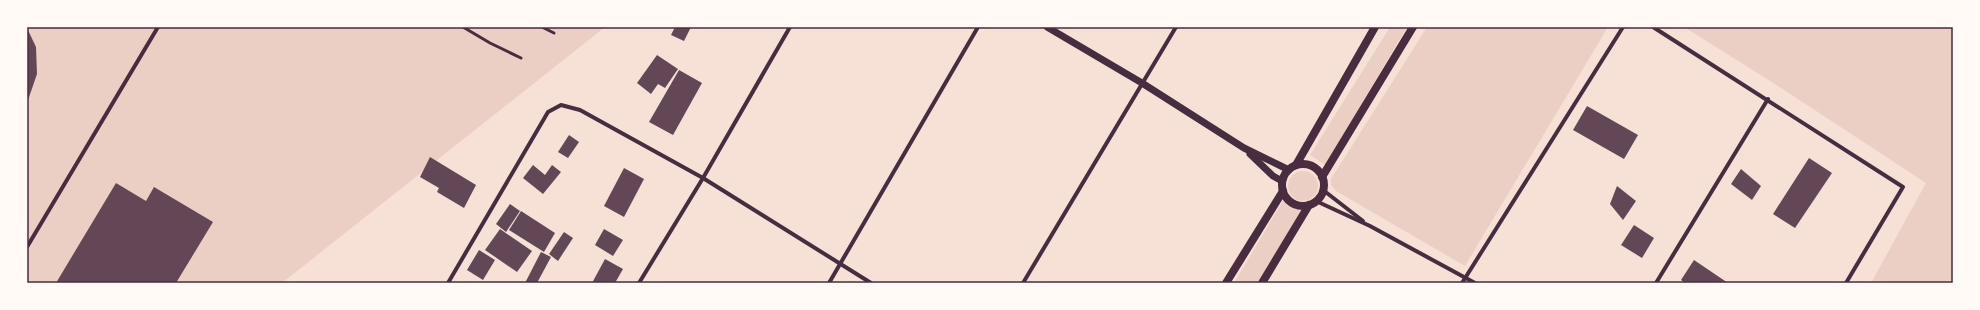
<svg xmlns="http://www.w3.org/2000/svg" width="1980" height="310" font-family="Raleway,sans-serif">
<rect width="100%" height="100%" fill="#f7e1d7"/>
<g fill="#ebcfc5">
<path d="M27,27H605L282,283H27Z"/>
<path d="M1390,27H1407L1325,165L1310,155Z"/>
<path d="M1427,27H1608L1465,266L1336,191L1331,185V179Z"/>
<path d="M1684,27H1953V283H1871L1926,183L1778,86Z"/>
<circle cx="1303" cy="186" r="15"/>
<path d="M1284,199L1302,209L1258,283H1234Z"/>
</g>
<g fill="#644757">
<path d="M675,27H691L684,41L671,35Z"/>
<path d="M27,28L36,47L37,74L27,103Z"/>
<path d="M657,55L678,69L665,88L658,84L651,94L637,83Z"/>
<path d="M679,70L702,83L673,135L649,122Z"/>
<path d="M1587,106L1638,135L1624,159L1573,130Z"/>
<path d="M569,135L579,142L568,158L558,152Z"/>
<path d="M430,157L476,185L464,208L437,192L439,188L420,177Z"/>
<path d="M1809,158L1832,173L1795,228L1773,214Z"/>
<path d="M533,165L545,175L552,165L561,172L543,194L523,178Z"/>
<path d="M624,168L644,179L624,217L604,206Z"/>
<path d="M1741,169L1761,186L1752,200L1731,184Z"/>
<path d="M116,183L146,201L154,187L213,222L176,283H56Z"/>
<path d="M1617,186L1636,201L1623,220L1610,204Z"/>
<path d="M510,204L520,211L506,232L496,224Z"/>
<path d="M521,211L555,233L544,252L509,230Z"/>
<path d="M1634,225L1654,238L1642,258L1621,245Z"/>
<path d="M500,229L532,251L517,272L485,250Z"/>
<path d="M604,229L623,240L613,256L595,245Z"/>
<path d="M564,232L573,238L558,261L549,254Z"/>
<path d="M479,250L495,260L483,280L467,270Z"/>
<path d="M541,252L551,257L537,283H525Z"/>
<path d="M605,259L623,269L615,283H592Z"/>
<path d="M1694,260L1728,283H1685L1681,280Z"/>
</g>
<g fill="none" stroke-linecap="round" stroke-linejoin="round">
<g stroke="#4a2c40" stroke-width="3">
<path d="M463,27L490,43L521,58"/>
<path d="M542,27L554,33"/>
</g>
<g stroke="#4a2c40" stroke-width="4">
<path d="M1653,27L1903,187L1846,283"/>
<path d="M1323,190L1363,221"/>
<path d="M1316,201L1370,226L1475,283"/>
<path d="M27,247L158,27"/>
<path d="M448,283L548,112L561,105L580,110L703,178L871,283"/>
<path d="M639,283L703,178L790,27"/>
<path d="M829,283L978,27"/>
<path d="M1023,283L1176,27"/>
<path d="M1462,283L1623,27"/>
<path d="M1656,283L1768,99"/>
</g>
<g stroke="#4a2c40" stroke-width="7">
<path d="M1047,27L1142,83L1244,148L1289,170"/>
<path d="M1250,154L1273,176L1282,181"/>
</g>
<g stroke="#4a2c40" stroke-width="8">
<circle cx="1303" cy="185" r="21"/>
<path d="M1296,165L1375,27"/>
<path d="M1322,177L1413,27"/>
<path d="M1226,283L1283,191"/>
<path d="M1262,283L1309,205"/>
</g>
</g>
<rect width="1980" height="310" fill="none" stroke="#fffaf5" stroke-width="56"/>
<rect x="28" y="28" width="1924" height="254" fill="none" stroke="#4a2c40" stroke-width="1.5"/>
</svg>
